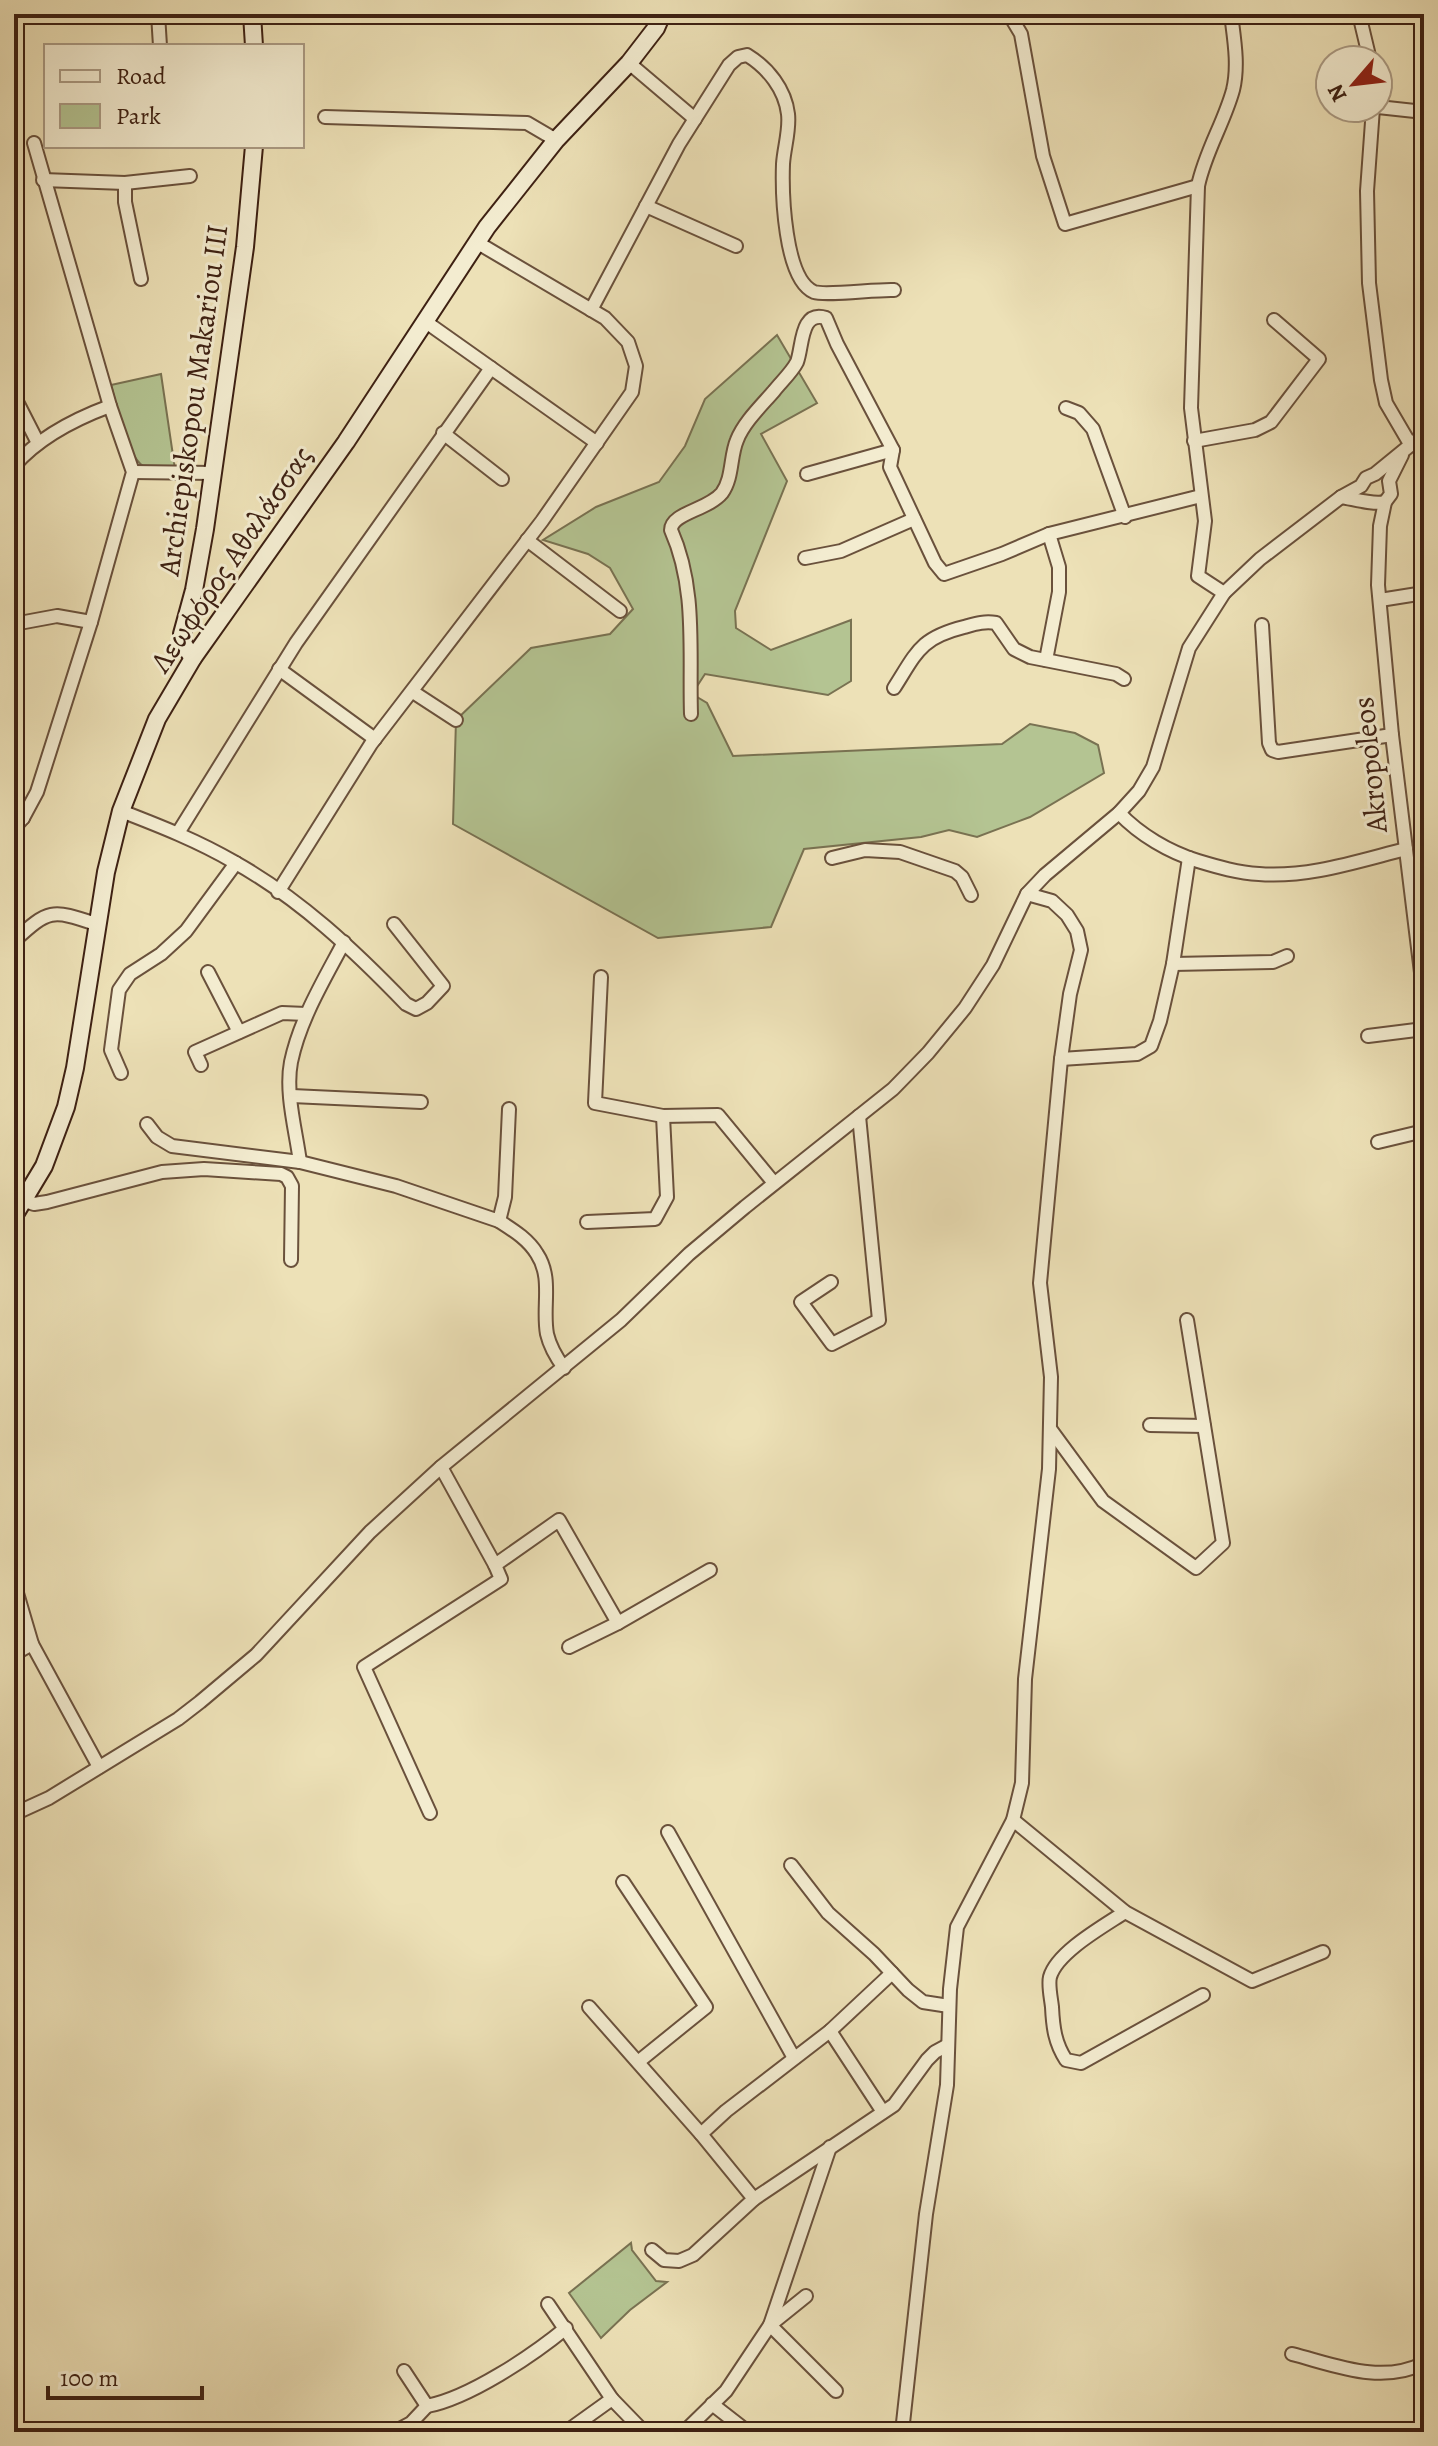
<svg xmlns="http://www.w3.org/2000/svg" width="1438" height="2446" font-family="Alegreya,serif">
<rect width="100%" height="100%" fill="#ede1b7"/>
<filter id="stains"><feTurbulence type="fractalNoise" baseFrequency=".0025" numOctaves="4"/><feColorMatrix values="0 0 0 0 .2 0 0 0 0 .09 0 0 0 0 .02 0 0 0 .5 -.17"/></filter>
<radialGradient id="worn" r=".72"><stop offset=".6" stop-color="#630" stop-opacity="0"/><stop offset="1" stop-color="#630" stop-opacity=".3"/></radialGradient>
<g fill="#b4c492" stroke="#797252" stroke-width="2">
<path d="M777,335L817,403L761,434L787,481L735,611L736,628L771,650L851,620V681L828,695L705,674L692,694L707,703L733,756L1002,744L1030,724L1075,733L1098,745L1104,773L1030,817L977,837L949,830L921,837L804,849L771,927L658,938L453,824L456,720L531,648L610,634L633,609L610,568L588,554L543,540L596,507L659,482L685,446L705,399Z"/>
<path d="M161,374L175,469C167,469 157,470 149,469C127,464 117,405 111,385Z"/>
<path d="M631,2243L632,2250L656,2281L667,2282L630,2310L601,2338L569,2293Z"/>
</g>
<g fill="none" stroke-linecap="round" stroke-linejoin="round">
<g stroke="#6a513c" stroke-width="16">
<g id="street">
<path d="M158,14L160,46"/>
<path d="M1009,14L1021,34L1043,156L1065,224L1198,186"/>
<path d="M1359,14L1370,60"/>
<path d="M629,63L695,119"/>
<path d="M1378,107L1424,112V165"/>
<path d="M1373,108L1367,191L1369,283L1381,380L1386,403L1410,444"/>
<path d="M325,117L527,123L556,140"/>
<path d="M43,180L125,183L190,176"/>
<path d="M125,183V202L141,279"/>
<path d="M646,206L736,246"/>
<path d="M591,310L679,144L729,65L738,57L747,55C768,68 785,89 788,114C790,130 784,148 783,164C782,192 784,279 814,292C826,296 877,289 894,290"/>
<path d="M491,368L597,443"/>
<path d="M14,396L38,443"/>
<path d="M1066,408L1079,413L1093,429L1125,517"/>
<path d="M443,433L502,479"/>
<path d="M1194,441L1255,430L1271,422L1319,359L1274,320"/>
<path d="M1402,455L1389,481L1391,494L1385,502L1380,526L1378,585L1392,735L1424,997"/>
<path d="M14,466C39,437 75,419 110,406"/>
<path d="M133,472L213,473"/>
<path d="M807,474L893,450"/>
<path d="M1341,497C1354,499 1374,505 1385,502"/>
<path d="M527,540L620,611"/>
<path d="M805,558L841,551L914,519"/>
<path d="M1224,593L1198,576L1205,521L1191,408L1198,186C1205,152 1224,123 1233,90C1239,65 1234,39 1231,14"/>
<path d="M1380,600L1424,593"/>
<path d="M14,624L57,616L91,622"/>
<path d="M1262,625L1269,743L1272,750L1278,752L1392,735"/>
<path d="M1046,660L1059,592V567L1049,534"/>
<path d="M279,669L375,739"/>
<path d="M894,688C917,652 920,638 964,627C975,624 984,621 996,623L1014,649L1030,657L1116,674L1124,679"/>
<path d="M413,692L456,720"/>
<path d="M691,714C689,652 697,588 671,530C671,513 708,510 722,493C733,478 730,456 737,440C744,422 762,405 774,391C781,382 792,372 797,362C803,346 800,310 826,318L837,344L893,450L890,467L935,563L944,574L1002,554L1049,534L1201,496"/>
<path d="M14,803L23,818"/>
<path d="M121,811C160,826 198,841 234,862C299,898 355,951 406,1004L416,1009L427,1003L443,986L394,924"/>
<path d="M1119,813C1140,835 1169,852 1198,861C1218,867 1238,873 1259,874C1308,878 1358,861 1406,849"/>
<path d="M14,828L23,818L37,792L91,622L133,472L110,406L34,143"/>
<path d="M178,833L296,643L491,368L426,322"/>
<path d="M832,858L865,850L900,852L955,871L962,877L971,895"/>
<path d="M278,892L371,744L542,521L632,392L636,366L628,342L605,318L478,243"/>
<path d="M14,941C49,909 51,909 96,924"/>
<path d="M1173,964L1273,962L1287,956"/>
<path d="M208,972L239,1032"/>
<path d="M601,977L595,1103L663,1116L718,1115L774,1183"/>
<path d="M1368,1036L1424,1029"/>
<path d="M1061,1059L1137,1054L1151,1046L1160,1021L1173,964L1189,858"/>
<path d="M201,1065L195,1052L282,1013L306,1014"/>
<path d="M121,1073L111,1050L119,990L130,974L161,954L186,931L236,863"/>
<path d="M292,1096L421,1102"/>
<path d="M147,1124L157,1137L172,1146L300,1162L396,1186L499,1221L505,1197L509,1109"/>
<path d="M1378,1142L1424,1131"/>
<path d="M300,1162C296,1131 285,1093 291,1062C300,1019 324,980 344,942"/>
<path d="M25,1201L34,1204L47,1202L162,1172L204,1169L281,1174L287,1177L292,1186L291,1260"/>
<path d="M499,1221C513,1230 528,1239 537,1254C553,1278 542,1307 547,1334C550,1347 556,1357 564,1368"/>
<path d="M587,1222L655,1219L667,1197L663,1116"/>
<path d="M831,1282L801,1302L832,1344L879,1320L859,1116"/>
<path d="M1150,1425L1204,1426"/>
<path d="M1051,1430L1103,1501L1196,1568L1223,1543L1187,1320"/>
<path d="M441,1467L495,1565"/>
<path d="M14,1583L32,1644L99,1767"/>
<path d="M569,1647L618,1623L710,1570"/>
<path d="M14,1654L32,1644"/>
<path d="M430,1813L364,1667L501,1579L495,1565L559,1520L618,1623"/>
<path d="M14,1814L49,1798L178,1719L200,1702L256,1655L370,1532L441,1467L621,1320L689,1254L745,1207L893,1089L928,1053L965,1008L993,965L1027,894L1045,875L1119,813L1139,791L1153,767L1189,648L1224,593L1260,559L1341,497L1361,486L1366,478L1375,474L1424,434"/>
<path d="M1013,1820L1125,1912L1252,1981L1323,1952"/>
<path d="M668,1832L794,2058"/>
<path d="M791,1865L828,1913L874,1954L908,1990L923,2002L949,2006"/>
<path d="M623,1882L706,2007L638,2062"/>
<path d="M1125,1912C1104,1926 1057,1952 1050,1977C1048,1985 1051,1998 1052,2007C1053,2028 1055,2043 1066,2060L1081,2063L1203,1995"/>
<path d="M589,2007L701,2134L754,2199"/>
<path d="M830,2031L883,2112"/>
<path d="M701,2134L726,2111L830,2031L892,1973"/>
<path d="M830,2147L770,2325L836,2391"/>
<path d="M652,2250L664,2260L679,2261L693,2255L754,2199L894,2105L927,2060L935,2052L948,2045"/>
<path d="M548,2304L612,2399L644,2432"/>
<path d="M1292,2354C1335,2365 1381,2385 1424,2363"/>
<path d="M404,2371L427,2406C469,2398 532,2356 566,2328"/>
<path d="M712,2404L748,2432"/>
<path d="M394,2432L411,2423L427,2406"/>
<path d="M566,2432L612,2399"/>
<path d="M684,2432L726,2391L770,2325L806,2296"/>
<path d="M902,2432L926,2214L947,2085L950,1989L957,1927L1013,1820L1022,1783L1025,1679L1049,1469L1051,1377L1040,1283L1061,1059L1070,994L1081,950L1077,931L1067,915L1052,901L1027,894"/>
</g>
</g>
<g stroke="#3e2113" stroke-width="20">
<g id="secondary">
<path d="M252,14L254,46"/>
<path d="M193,658L184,645L182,634L194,590L205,529L245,247L254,146"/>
<path d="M14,1216L44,1166L66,1107L75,1068L106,872L121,811L157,719L193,658L346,442L487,227L556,140L629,63L656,28L662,14"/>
</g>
</g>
<use href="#street" stroke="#f3ecd0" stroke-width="12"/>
<use href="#secondary" stroke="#f3ecd0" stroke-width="16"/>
</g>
<g text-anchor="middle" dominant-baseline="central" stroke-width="6" stroke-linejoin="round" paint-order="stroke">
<g font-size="30" fill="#3e2113" stroke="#f3ecd0">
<text transform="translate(193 400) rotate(-82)">Archiepiskopou Makariou III</text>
<text transform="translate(231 559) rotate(-56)">Λεωφόρος Αθαλάσσας</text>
<text transform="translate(1370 765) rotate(-96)">Akropoleos</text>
</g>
</g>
<rect width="1438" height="2446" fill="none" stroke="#ede1b7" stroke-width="48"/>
<rect x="16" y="16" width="1406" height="2414" fill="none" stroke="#3e2113" stroke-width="4"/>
<rect x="24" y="24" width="1390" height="2398" fill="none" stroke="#3e2113" stroke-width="2"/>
<rect x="44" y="44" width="260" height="104" fill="#f3ecd0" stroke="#ab9b84" stroke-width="2"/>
<rect x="60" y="70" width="40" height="12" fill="#f3ecd0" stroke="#ab9b84" stroke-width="2"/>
<text x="116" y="84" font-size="24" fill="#3e2113">Road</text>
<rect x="60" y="104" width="40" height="24" fill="#b4c492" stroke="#ab9b84" stroke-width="2"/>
<text x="116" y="124" font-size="24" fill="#3e2113">Park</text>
<g transform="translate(1354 84) rotate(242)"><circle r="38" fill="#f3ecd0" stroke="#ab9b84" stroke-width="2"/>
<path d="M0-6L14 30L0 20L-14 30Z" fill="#8f2418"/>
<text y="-12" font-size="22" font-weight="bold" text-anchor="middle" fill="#3e2113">N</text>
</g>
<path d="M48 2386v12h154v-12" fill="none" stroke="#3e2113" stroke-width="4"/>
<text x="60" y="2386" font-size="24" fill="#3e2113" stroke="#f3ecd0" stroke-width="6" paint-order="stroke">100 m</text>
<rect width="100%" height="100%" filter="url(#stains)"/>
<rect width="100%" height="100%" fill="url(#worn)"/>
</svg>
